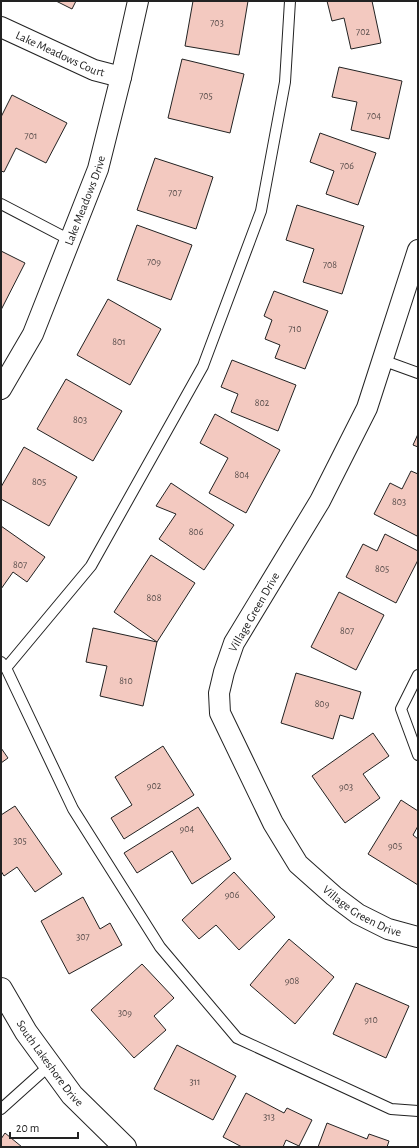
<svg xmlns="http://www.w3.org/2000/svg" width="419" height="1148" font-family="'Alegreya Sans',sans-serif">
<rect width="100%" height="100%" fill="#fff"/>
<g fill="#f3c9c0" stroke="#222">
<path d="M56,1H76L72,9Z"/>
<path d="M193,1H248L239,55L185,46Z"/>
<path d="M327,1H372L381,43L351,49L344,18L332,21Z"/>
<path d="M182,59L244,74L230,133L168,118Z"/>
<path d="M339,67L402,81L389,139L351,130L357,102L332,97Z"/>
<path d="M12,95L67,123L46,163L16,148L4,172L1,171V117Z"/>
<path d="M320,133L376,153L358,205L326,194L334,171L310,162Z"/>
<path d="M155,158L213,177L196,229L137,210Z"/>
<path d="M297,205L364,226L342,294L303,282L314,249L286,240Z"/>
<path d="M137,225L192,245L171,300L117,280Z"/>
<path d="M1,251L25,263L1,310Z"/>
<path d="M274,291L328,311L305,369L275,358L280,345L265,339L272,320L264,316Z"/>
<path d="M108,299L161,329L130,385L77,355Z"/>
<path d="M232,360L296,385L278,431L231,412L238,394L221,387Z"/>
<path d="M66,379L122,411L93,461L37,429Z"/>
<path d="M215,414L280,450L246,513L209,493L228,458L200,443Z"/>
<path d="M418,434V447L413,445Z"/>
<path d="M24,447L77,477L49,526L1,499V487Z"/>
<path d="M411,471L418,474V533L417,536L374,514L390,483L402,489Z"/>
<path d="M171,483L234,525L204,570L159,539L176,514L156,506Z"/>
<path d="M1,526L45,557L27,582L13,572L1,589Z"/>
<path d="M385,534L418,551V560L396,603L346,577L363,544L377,551Z"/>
<path d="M151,555L195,583L157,642L114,612Z"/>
<path d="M339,592L384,615L356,670L311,647Z"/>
<path d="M93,628L157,642L143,706L100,696L107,666L86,662Z"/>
<path d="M296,673L361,692L353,719L340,715L333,739L281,723Z"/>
<path d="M373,733L389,756L363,774L380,798L345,823L312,776Z"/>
<path d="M163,746L194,795L124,839L111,818L132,805L115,777Z"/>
<path d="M1,748L8,758L1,763Z"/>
<path d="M401,800L418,811V826L413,835L418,839V885L368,854Z"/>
<path d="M15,806L62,874L35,892L17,867L4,876L1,871V815Z"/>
<path d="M198,807L231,859L192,884L172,851L137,873L124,853Z"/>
<path d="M234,872L275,917L239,950L216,925L199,939L182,920Z"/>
<path d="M83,897L100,929L110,923L122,945L69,974L41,921Z"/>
<path d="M289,939L334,977L295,1024L250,985Z"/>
<path d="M142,964L174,998L154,1016L166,1030L134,1058L91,1010Z"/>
<path d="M356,983L409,1006L386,1058L333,1034Z"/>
<path d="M177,1045L236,1076L213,1120L154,1089Z"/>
<path d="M246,1093L284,1113L287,1108L312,1120L299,1146L286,1140L283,1147H242L223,1137Z"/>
<path d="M327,1123L367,1139L369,1134L389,1141L387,1147H318Z"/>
<path d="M5,1133L22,1147H1V1139Z"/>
</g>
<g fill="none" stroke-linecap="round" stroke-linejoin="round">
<g stroke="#222" stroke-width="12">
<g id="lane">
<path d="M1,204L70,240"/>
<path d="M382,360L418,373"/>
<path d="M1,662L6,668L91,566L203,366L261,211L285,82L290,1"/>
<path d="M6,668L73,809L160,947L237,1038L391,1109L418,1111"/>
<path d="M418,675L401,709L418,755"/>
<path d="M1,1109L50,1065"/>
</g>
</g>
<g stroke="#222" stroke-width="22">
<g id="street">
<path id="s1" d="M1,27L94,70L121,77"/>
<path id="s2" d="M418,250L367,408L320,501L234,643L224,672L219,693L220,713L273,823L298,864L334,896L358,914L388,929L418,937"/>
<path id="s3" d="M1,389L33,334L98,169L121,77L138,1"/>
</g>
</g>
<g stroke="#222" stroke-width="24">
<g id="secondary">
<path id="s4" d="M1,989L26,1032L72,1095L125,1147"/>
</g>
</g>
<use href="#lane" stroke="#fff" stroke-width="10"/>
<use href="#street" stroke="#fff" stroke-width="20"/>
<use href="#secondary" stroke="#fff" stroke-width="22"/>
</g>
<g text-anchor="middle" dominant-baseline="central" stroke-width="3" stroke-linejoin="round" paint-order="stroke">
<g font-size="10" fill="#564c4a">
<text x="217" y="23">703</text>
<text x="363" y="32">702</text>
<text x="206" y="96">705</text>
<text x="374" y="116">704</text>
<text x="31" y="136">701</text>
<text x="347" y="166">706</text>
<text x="175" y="193">707</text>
<text x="154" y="262">709</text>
<text x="330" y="265">708</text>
<text x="295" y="329">710</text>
<text x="119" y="342">801</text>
<text x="262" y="403">802</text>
<text x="80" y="420">803</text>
<text x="242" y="475">804</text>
<text x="39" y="482">805</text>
<text x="399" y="502">803</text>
<text x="196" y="532">806</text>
<text x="20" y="565">807</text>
<text x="382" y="569">805</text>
<text x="154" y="598">808</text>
<text x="347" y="631">807</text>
<text x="126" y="681">810</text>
<text x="322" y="704">809</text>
<text x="154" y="786">902</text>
<text x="346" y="787">903</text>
<text x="187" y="829">904</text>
<text x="20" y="841">305</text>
<text x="395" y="846">905</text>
<text x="232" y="895">906</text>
<text x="83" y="937">307</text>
<text x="292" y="981">908</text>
<text x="125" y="1013">309</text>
<text x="371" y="1020">910</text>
<text x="195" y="1082">311</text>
<text x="269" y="1117">313</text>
</g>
<g font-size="12" fill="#222" stroke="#fff">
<text stroke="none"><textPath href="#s1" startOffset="65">Lake Meadows Court</textPath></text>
<text stroke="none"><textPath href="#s3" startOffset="207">Lake Meadows Drive</textPath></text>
<text transform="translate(254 612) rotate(-60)">Village Green Drive</text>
<text stroke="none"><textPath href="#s2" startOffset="759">Village Green Drive</textPath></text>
<text stroke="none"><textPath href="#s4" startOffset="89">South Lakeshore Drive</textPath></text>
</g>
</g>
<rect width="419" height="1148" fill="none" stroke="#222222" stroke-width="4"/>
<path d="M10 1132v6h68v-6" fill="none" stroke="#222222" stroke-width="2"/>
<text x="16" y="1132" font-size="12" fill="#222222" stroke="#ffffff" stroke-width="3" paint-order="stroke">20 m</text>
</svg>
